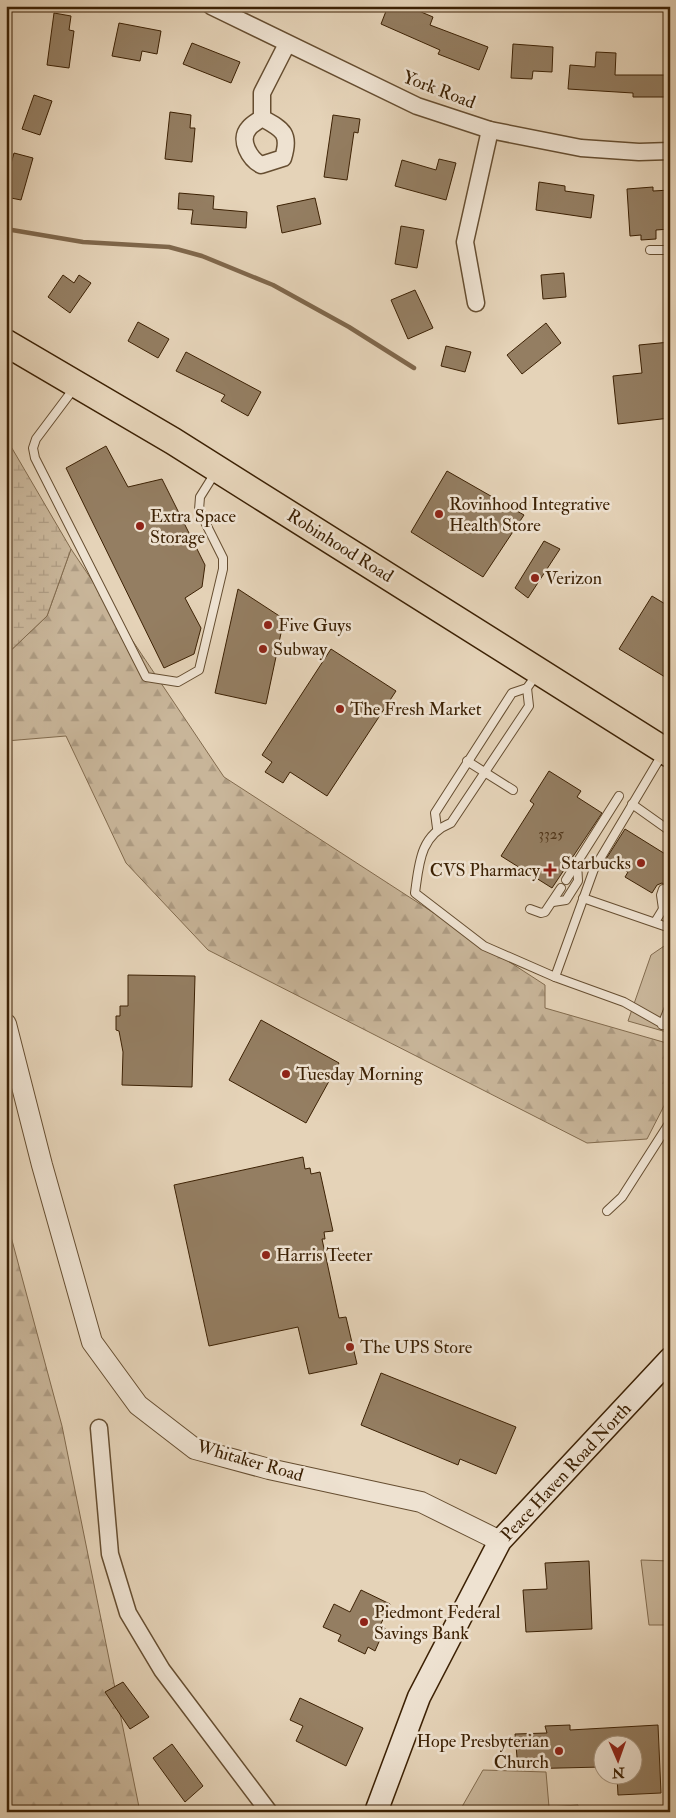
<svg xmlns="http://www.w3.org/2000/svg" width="676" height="1818" font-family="'IM FELL Double Pica',serif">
<defs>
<pattern id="forest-firs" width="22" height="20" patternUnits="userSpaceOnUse" patternTransform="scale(1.25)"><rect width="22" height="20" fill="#c8b599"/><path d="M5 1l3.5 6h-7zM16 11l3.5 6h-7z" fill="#ad9b82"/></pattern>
<pattern id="wetland-marsh" width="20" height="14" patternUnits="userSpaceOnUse" patternTransform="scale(1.25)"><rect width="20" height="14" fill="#c8b599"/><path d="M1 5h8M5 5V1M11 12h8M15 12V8" fill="none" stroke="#ad9b82"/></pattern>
</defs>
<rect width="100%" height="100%" fill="#e5d3b8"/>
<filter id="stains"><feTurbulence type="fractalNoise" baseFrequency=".004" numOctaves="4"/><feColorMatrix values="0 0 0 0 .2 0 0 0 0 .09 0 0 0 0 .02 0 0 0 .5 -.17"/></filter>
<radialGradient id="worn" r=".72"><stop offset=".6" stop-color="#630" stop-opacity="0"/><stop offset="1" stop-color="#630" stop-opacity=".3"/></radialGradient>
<g fill="#c8b599" stroke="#826b4e">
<path d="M670,942V1033L628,1021L651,955Z"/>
<path d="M641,1560L670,1561V1625H649Z"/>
<path d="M483,1770L546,1772L549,1807L578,1805V1812H459Z"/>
</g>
<g fill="url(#forest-firs)" stroke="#826b4e">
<path d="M71,549L224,777L545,985V1008L670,1044V1104H665L647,1139L587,1143L208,950L126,863L66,736L6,741V655L47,616Z"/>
<path d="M6,1218L62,1426L140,1812H6Z"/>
</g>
<path fill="url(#wetland-marsh)" stroke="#826b4e" d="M6,438L71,549L47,616L6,655Z"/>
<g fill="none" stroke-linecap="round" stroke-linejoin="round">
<path stroke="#7f674b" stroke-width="4.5" d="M6,229L83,242L169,247L202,256L273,285L349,327L414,368"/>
</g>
<g fill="#947e62" stroke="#3c2104">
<path d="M388,6H407L433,17L430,25L488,47L479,70L438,54L440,50L381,24Z"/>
<path d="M54,13L71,16L69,30L74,31L69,68L47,65Z"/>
<path d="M119,23L161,31L157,54L142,51L140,61L112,56Z"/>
<path d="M192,43L240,62L231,83L183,64Z"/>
<path d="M513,44L553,47L552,72L533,71L532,79L511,78Z"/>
<path d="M596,52L616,53L615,75H670V97H633V93L568,89L570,65L595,67Z"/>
<path d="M34,95L52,101L40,135L22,129Z"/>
<path d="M170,112L191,115L190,128H195L192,162L165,159Z"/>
<path d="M333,115L360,119L358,133L354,132L347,180L324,177Z"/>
<path d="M14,153L33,158L21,200L6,197V181Z"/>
<path d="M439,159L456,163L446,200L395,186L402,160L436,170Z"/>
<path d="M539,182L565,186V191L594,195L591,218L536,210Z"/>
<path d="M653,187V191L670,190V229L656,230V239L641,240V235L630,236L627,189Z"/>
<path d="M179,193L214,196L213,209L247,212L246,228L191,224L193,210L178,209Z"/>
<path d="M315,198L321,224L282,233L277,206Z"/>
<path d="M401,226L424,230L417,268L395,264Z"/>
<path d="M564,273L566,297L543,299L541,275Z"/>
<path d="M63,275L74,283L79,275L91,283L70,313L48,297Z"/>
<path d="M415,290L433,328L408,339L391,300Z"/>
<path d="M138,322L169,339L158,358L128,341Z"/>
<path d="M546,323L561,343L522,374L507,355Z"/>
<path d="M670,342V418L618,424L613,376L642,373L639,345Z"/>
<path d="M446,346L471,352L465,372L441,366Z"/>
<path d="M186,352L261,392L248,416L221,401L225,395L176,371Z"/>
<path d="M106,446L128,487L162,479L205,565L202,587L185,598L201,628L194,654L164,668L66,468Z"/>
<path d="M447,471L524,515L483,577L411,532Z"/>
<path d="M544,541L560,549L528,598L515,588Z"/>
<path d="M238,589L284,619L266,704L215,693Z"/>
<path d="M652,596L670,607V680L619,649Z"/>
<path d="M331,649L396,691L327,796L290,772L283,783L265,772L272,762L262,755Z"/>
<path d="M549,771L581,791L577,797L602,813L552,888L501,856L534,804L530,801Z"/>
<path d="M625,829L670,857V893L667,886L662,883L657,885L652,893L625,877L628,872L606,859Z"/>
<path d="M128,975L195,976L192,1087L122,1085L123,1052L119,1031L116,1030V1016H120V1006H128Z"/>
<path d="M261,1020L339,1063L306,1123L229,1080Z"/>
<path d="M303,1157L305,1169L310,1168L311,1174L320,1172L333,1231L324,1232L325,1239H322L339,1318L346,1317L357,1364L309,1374L298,1327L209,1346L174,1185Z"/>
<path d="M381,1373L516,1427L496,1474L460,1459L458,1465L361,1425Z"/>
<path d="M589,1561L592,1629L526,1632L523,1590L547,1589L545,1563Z"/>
<path d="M361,1590L390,1604L380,1626L385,1628L375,1651L368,1647L365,1654L338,1641L341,1635L323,1627L334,1604L350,1612Z"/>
<path d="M123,1682L149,1717L130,1729L105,1692Z"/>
<path d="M300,1698L363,1728L346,1766L296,1741L303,1726L290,1720Z"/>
<path d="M570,1725V1730L658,1725L661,1793L618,1795L617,1776H634V1746H601L602,1767L518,1769L515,1734L547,1733L545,1726Z"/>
<path d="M172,1744L203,1786L185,1802L153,1758Z"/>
</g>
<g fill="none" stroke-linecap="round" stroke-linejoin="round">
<g stroke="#664e31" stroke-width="10">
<g id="service">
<path d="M650,250H670"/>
<path d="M75,387L36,439L33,448L35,458L146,677L178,682L199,670L223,569V558L199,510L200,497L215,473"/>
<path d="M527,688L529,706L451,823C420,835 419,864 415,893L484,946L555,977"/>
<path d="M663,753L594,869L555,977L624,1002L670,1028"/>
<path d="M467,761L513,790"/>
<path d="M632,804L670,831"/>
<path d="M437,828L435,813L512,693L527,688L537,674"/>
<path d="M566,880L619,796"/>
<path d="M583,898L670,928"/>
<path d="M553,902L566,900L578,881L577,862"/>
<path d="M530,909L541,913L545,912L561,888"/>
<path d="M663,909L661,895L663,889"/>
<path d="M655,922L663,909L670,906"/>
<path d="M662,1025L670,1005"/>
<path d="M607,1211L622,1197L670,1122"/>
</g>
</g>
<g stroke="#664e31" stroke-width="19">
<g id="minor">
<path d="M211,6L417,106L490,130L581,148L639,152L670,151"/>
<path d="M262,118C282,129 291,133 283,158L261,165C250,159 238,140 249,128C252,124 258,121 262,118V93L287,44"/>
<path d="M476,303L465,242L490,130"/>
<path d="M99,1428L110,1554L128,1613L162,1670L269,1812"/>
</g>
</g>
<g stroke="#664e31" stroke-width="22">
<path id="tertiary" d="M6,1024L42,1165L92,1342L138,1405L195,1449L269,1469L421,1502L500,1541"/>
</g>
<g stroke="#3c2104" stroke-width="25">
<path id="secondary" d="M376,1812L419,1697L500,1541L670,1359"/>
</g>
<g stroke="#3c2104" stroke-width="29">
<path id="primary" d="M6,343L173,441L670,754"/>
</g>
<use href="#service" stroke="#eee2d1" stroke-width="8"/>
<use href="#minor" stroke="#eee2d1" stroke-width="16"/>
<use href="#tertiary" stroke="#eee2d1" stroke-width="20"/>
<use href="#secondary" stroke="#eee2d1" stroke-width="22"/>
<use href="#primary" stroke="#e5d3b8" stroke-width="26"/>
</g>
<g fill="#8f2418" stroke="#eee2d1" stroke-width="2">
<circle cx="439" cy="514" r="5"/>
<circle cx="140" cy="526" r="5"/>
<circle cx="535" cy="578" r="5"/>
<circle cx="268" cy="625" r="5"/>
<circle cx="263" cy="649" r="5"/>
<circle cx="340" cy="709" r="5"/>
<circle cx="641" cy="863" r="5"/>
<path d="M547.5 862.5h5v5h5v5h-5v5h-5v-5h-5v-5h5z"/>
<circle cx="286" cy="1074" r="5"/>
<circle cx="266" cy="1255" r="5"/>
<circle cx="350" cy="1347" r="5"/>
<circle cx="364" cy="1622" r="5"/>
<circle cx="559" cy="1751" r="5"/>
</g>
<g text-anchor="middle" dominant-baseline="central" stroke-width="5" stroke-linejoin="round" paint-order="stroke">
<g font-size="15" fill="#52381c">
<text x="551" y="834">3325</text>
</g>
<g font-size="18" fill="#3c2104" stroke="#eee2d1">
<text transform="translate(439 90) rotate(21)">York Road</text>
<text transform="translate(340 546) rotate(32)">Robinhood Road</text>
<text transform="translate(250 1461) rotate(16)">Whitaker Road</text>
<text transform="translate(566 1472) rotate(-47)">Peace Haven Road North</text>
</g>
<g font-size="18" fill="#3c2104" stroke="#eee2d1" text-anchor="start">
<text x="449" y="504">Rovinhood Integrative<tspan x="449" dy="21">Health Store</tspan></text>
<text x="150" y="516">Extra Space<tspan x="150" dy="21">Storage</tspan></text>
<text x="545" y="578">Verizon</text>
<text x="278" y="625">Five Guys</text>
<text x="273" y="649">Subway</text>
<text x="350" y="709">The Fresh Market</text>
<text x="631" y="863" text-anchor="end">Starbucks</text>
<text x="540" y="870" text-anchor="end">CVS Pharmacy</text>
<text x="296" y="1074">Tuesday Morning</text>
<text x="276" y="1255">Harris Teeter</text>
<text x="360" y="1347">The UPS Store</text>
<text x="374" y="1612">Piedmont Federal<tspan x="374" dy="21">Savings Bank</tspan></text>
<text x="549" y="1741" text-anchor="end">Hope Presbyterian<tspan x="549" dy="21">Church</tspan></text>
</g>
</g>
<rect width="676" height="1818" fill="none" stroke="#e5d3b8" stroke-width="25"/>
<rect x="8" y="8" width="661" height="1803" fill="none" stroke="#3c2104" stroke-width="2.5"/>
<rect x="12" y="12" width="651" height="1793" fill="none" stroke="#3c2104"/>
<g transform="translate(618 1760) rotate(178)"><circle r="24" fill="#eee2d1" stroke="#a7957f"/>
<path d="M0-4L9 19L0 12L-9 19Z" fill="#8f2418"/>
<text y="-8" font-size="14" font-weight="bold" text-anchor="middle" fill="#3c2104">N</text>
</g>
<rect width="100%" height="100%" filter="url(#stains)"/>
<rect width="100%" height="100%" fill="url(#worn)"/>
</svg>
